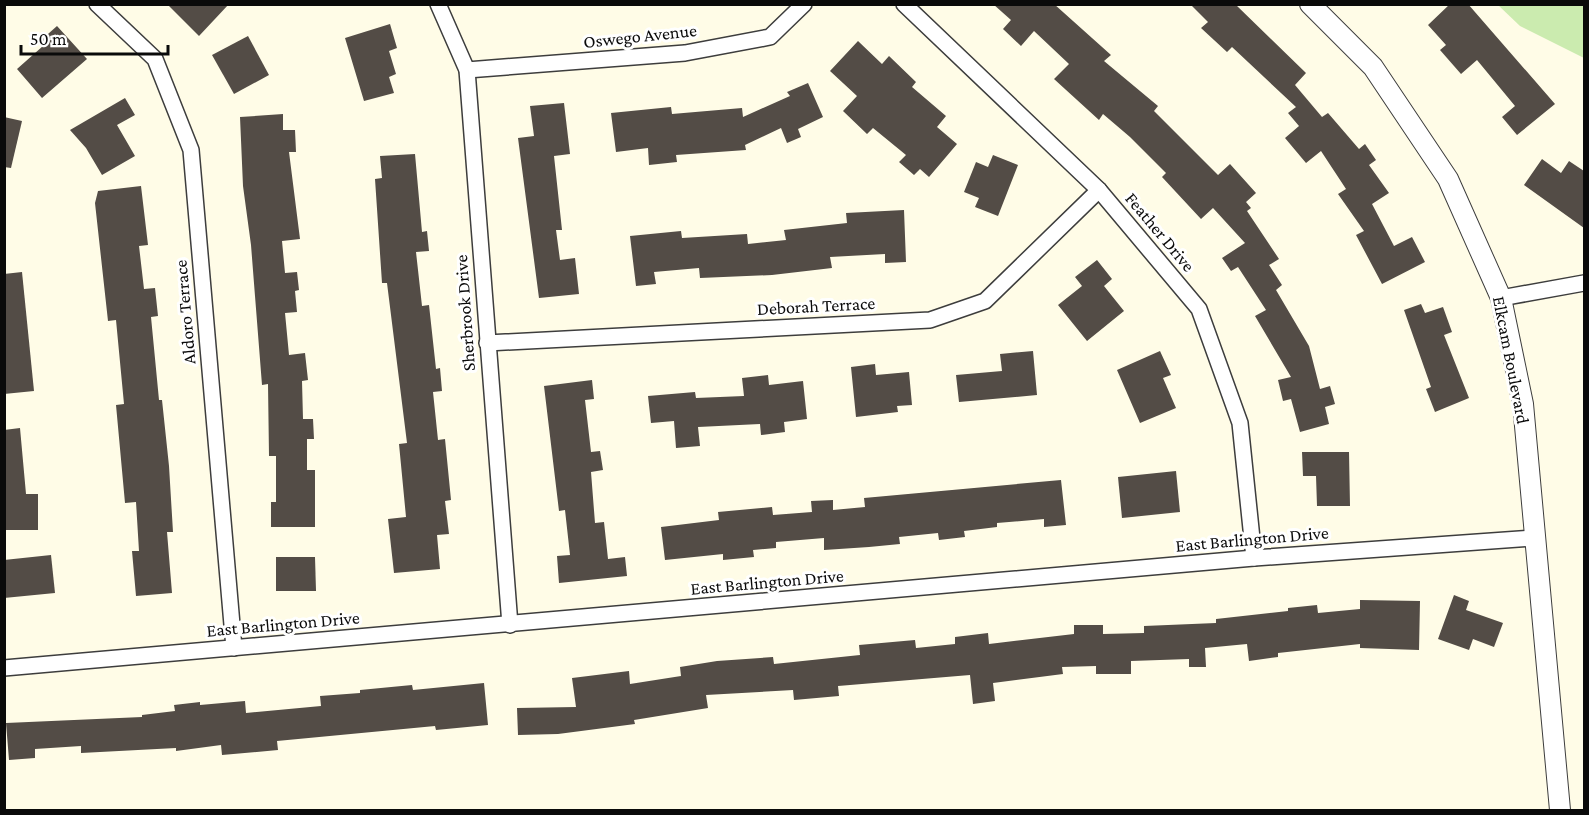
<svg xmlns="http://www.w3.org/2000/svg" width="1589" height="815" font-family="'Crimson Pro',serif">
<rect width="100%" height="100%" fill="#fffce7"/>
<path fill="#cbebaf" d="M1498,5H1584V58L1520,26Z"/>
<g fill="#534c46">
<path d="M167,4H229L199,36Z"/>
<path d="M993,4H1054L1111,55L1104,61L1158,106L1154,111L1218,175L1230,164L1256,193L1246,202L1251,208L1247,211L1279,259L1269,265L1282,285L1276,290L1309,346L1320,389L1330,386L1335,404L1325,407L1329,424L1300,432L1291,399L1283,401L1278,380L1291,377L1255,316L1266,310L1238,267L1231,271L1222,258L1245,243L1213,208L1201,219L1162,177L1166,173L1130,137L1103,114L1099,120L1054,79L1069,64L1034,31L1021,46L1003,29L1011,20Z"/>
<path d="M1190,4H1235L1306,73L1295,85L1322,117L1328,113L1359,149L1365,144L1376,160L1369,165L1389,193L1372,204L1394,246L1412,237L1425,262L1382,284L1356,235L1364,231L1338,194L1346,189L1321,151L1306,163L1285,138L1299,126L1288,113L1296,107L1232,47L1227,52L1201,28L1208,22Z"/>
<path d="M1450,4H1468L1555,104L1517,135L1502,117L1515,106L1477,60L1461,74L1440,50L1446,45L1428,25Z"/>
<path d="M390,24L397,48L389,51L396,74L389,77L394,93L364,101L345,38Z"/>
<path d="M57,26L87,59L42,98L17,69L43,46L39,42Z"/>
<path d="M248,36L269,75L234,94L212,55Z"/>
<path d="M858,41L882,64L889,56L916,82L912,87L946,116L937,127L957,144L929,177L920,169L914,175L899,162L906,155L873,128L867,134L843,111L857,96L830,71Z"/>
<path d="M808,83L823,117L798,129L801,137L787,143L781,128L745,145L746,150L676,155L677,162L649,165L648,148L616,152L611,113L671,107L672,114L742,108L743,117L790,96L787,92Z"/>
<path d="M125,98L135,115L117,125L135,156L102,175L86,148L70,130Z"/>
<path d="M564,103L570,154L554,156L562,230H556L560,260L575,258L579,294L539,298L518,138L534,136L530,106Z"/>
<path d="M283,114V130H295L296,152H289L300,239L282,241L285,273L297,272L299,290L295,291L297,312L285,313L289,355L305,353L308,380L302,381L303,419H313L314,439H307V470H315V527H271V502H276V456H269L268,384L262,385L251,245L243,186L240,117Z"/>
<path d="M4,117L22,121L11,168L4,167Z"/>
<path d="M415,154L422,232L427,231L429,251L416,252L422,306L429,305L436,369L440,368L442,391L433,392L438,440L445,439L451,500L445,501L449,534L437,535L440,569L394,573L388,519L406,517L399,444L407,443L387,283H382L375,179L382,178L380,156Z"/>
<path d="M993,155L1018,165L998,216L975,207L979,198L964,192L976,162L988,167Z"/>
<path d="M1542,159L1561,173L1569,161L1584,171V228L1524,185Z"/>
<path d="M141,186L148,245L139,246L144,289L155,288L158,316L151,317L159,400H162L169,466L173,532H167L172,593L136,596L132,551H139L136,502L125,503L116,405L124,404L116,320L108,321L95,203L98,191Z"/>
<path d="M904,210L906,262L885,263V254L830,257L832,268L772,275L700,278L699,268L654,272L656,284L636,286L630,236L681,231L682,238L747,234L748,244L786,240L784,230L847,223L846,213Z"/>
<path d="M1097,260L1112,279L1104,286L1124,311L1087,341L1058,305L1082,286L1075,277Z"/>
<path d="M22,272L34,391L4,394V274Z"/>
<path d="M1421,304L1425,313L1443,307L1452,332L1444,335L1469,398L1435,412L1426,389L1431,387L1404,310Z"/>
<path d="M1033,351L1037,395L959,402L956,375L1002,371L1000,354Z"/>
<path d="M1160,351L1171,375L1163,378L1176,408L1140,423L1117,370Z"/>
<path d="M875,364L876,375L909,372L912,405L897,406L898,412L856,417L851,367Z"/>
<path d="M768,375L769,385L803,381L807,419L784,422L785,432L761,435L760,424L698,427L700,446L676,448L674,421L651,423L648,396L695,392L696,398L744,396L742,378Z"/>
<path d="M592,380L594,399L585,400L591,452L600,451L603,470L591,472L595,523L604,522L608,559L625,557L627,576L559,583L557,556L570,555L565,510L559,511L544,386Z"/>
<path d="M20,428L26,494H38V530H4V430Z"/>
<path d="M1302,452H1349L1350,506H1317L1316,476H1303Z"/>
<path d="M1176,471L1180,512L1122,518L1118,477Z"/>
<path d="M1061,480L1066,525L1044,527V519L997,523V527L964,531L965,537L939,540L938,533L899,537L900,544L869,547L824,550V538L776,542V548L753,550L754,557L723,560V554L665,560L661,527L719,520L718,512L772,507L773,515L812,512L811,501L833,500V510L865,507L864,498Z"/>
<path d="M51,555L55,593L4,598V560Z"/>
<path d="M276,557H315L316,591H276Z"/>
<path d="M1454,595L1469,601L1466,610L1503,623L1494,647L1473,639L1469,650L1438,639Z"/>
<path d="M1360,600L1420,601L1419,650L1360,648V644L1278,653V657L1249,661L1247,644L1205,648L1206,667H1189V659L1131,661V674H1096V666L1062,667L1063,674L993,683L995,701L973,704L970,675L838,686L839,696L794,700L793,690L706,695L708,708L634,720L635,724L558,734L518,735L517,708L576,707L572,678L629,671L630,684L681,676L680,667L717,661L773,657L774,664L860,655L859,645L915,640L916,648L955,644V637L988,633L989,644L1074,634V625H1103V634L1144,633V626L1216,623V619L1288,611V608L1317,605L1318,613L1360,609Z"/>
<path d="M484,683L488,725L436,730L435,726L277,741L278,750L222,755L221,745L176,751V748L81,753V746L35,749V758L9,760L6,723L142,717V715L175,711L174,705L200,702V705L245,701L246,713L321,706L320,696L360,693V690L412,685L413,690Z"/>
</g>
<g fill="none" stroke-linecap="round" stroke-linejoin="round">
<g stroke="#3d3d3d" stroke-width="18">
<g id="minor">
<path d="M97,4L155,59L191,150L234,648"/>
<path d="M438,4L467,70L510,625"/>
<path d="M904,4L1099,190L1199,309L1240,423L1254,558"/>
<path d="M467,70L685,53L770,37L804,4"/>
<path d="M1501,298L1584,283"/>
<path d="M487,343L930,320L985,301L1099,190"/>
<path d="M4,668L1254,558L1534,538"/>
</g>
</g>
<g stroke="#3d3d3d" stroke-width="22">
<path id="tertiary" d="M1310,4L1373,67L1448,179L1501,298L1523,404L1560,810"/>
</g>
<use href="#minor" stroke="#fff" stroke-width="15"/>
<use href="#tertiary" stroke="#fff" stroke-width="20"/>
</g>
<g text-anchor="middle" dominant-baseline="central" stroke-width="6" stroke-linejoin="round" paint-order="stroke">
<g font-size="18" fill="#0a0a0a" stroke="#fff">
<text transform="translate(640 36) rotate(-6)">Oswego Avenue</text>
<text transform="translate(1160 232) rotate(50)">Feather Drive</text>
<text transform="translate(816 306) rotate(-3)">Deborah Terrace</text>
<text transform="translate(185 312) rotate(-95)">Aldoro Terrace</text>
<text transform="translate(465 313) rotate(-94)">Sherbrook Drive</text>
<text transform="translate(1511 360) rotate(79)">Elkcam Boulevard</text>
<text transform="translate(1252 539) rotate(-5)">East Barlington Drive</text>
<text transform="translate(767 582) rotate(-5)">East Barlington Drive</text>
<text transform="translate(283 624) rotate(-5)">East Barlington Drive</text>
</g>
</g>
<rect width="1589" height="815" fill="none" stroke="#0a0a0a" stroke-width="12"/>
<path d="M21 45v9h147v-9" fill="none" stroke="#0a0a0a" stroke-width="3"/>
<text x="30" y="45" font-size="18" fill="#0a0a0a" stroke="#ffffff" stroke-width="4.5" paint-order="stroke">50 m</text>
</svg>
